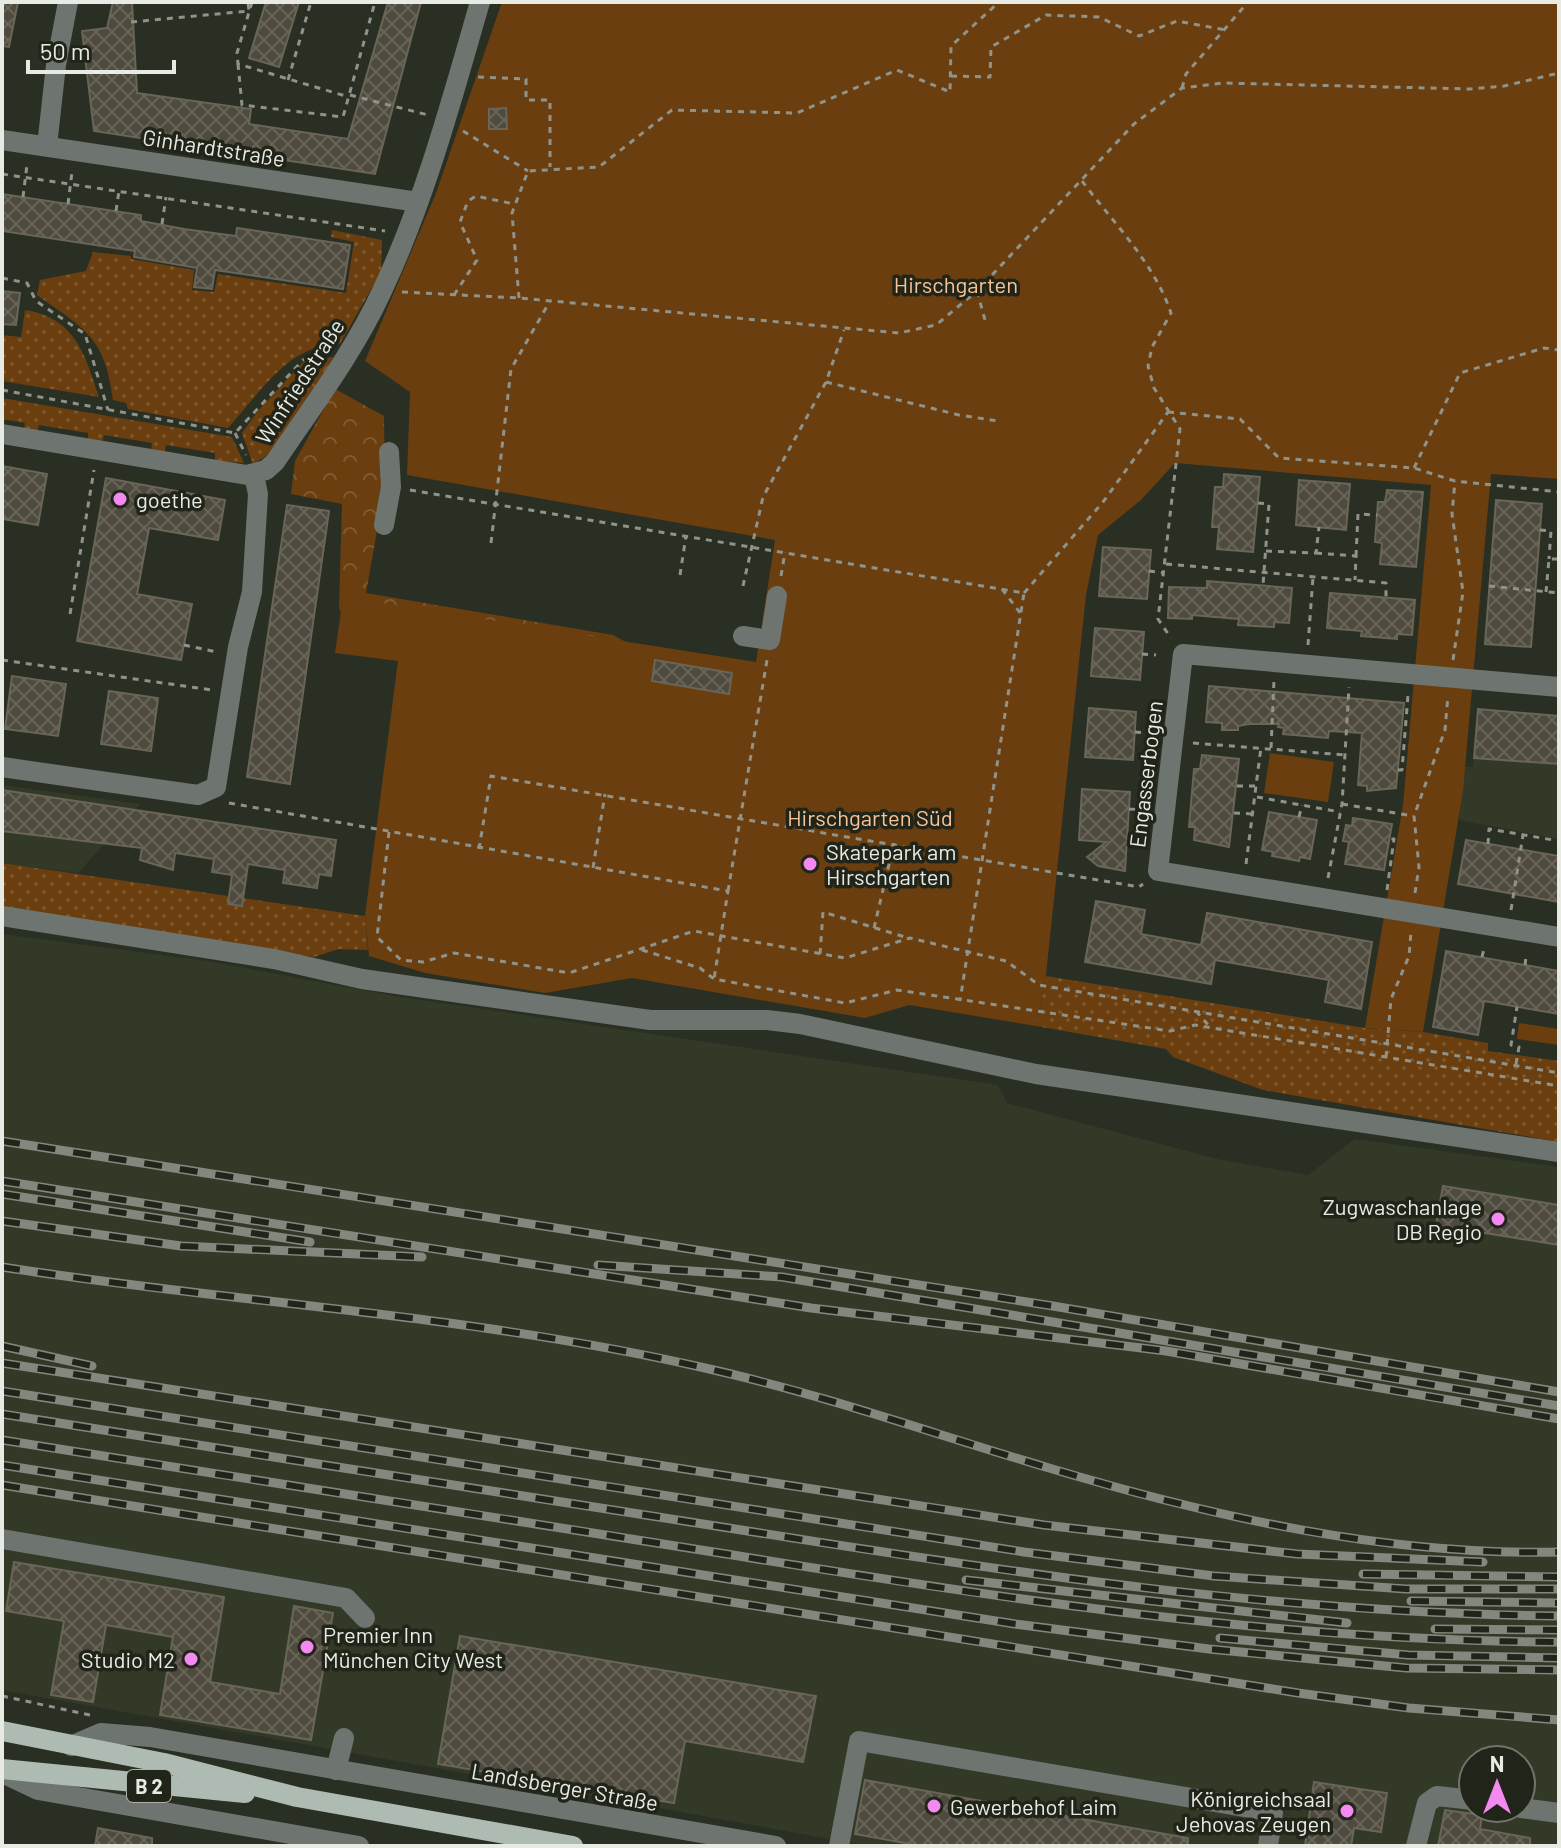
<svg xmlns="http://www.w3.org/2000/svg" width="1561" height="1848" font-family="Barlow,sans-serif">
<defs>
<pattern id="grass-dots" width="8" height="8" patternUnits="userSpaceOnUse" patternTransform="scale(2)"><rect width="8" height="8" fill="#6a3e0e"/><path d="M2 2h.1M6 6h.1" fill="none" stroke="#7f5a31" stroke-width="1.8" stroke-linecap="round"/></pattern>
<pattern id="forest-crowns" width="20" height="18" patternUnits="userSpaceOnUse" patternTransform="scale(2)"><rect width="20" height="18" fill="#6a3e0e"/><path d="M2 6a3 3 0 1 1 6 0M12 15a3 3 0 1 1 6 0" fill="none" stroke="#7f5a31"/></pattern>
<pattern id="building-cross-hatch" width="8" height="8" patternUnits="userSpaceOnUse" patternTransform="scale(2)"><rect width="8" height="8" fill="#4e4a3d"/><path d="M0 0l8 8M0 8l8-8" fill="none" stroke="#686459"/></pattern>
</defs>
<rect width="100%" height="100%" fill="#2a2f23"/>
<g fill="#333927" fill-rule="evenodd">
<path d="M1478,709L1559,716V839L1459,820L1464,767H1473Z"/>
<path d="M2,785L140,804L78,873L2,863Z"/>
<path d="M2,934L207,961L394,996L998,1085L1007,1103L1217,1159L1308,1175L1355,1139L1559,1167V1846H869L2,1690ZM1473,1760H1521V1808H1473Z"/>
</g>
<g fill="url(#grass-dots)">
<path d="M332,230L382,240L381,272L340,344C287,345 262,391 228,428L128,409L126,403L113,400C105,337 86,330 37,295L40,280L86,271L93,252L131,256V259L194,270L192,290L214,292L218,274L346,293L354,242L331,237Z"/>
<path d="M25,310C76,318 85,355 99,397L2,381V335L21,337Z"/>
<path d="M2,398L232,437L244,463L215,461V453L166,445L164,453L151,451L152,443L104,435L102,442L88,440V433L39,425L37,432L24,430L25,423L2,419Z"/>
<path d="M258,411L285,433L274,451L253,464L242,433Z"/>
<path d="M2,863L365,916L368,950L339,949L314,957L2,910Z"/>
<path d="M1046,976L1365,1028L1423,1032L1488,1043V1051L1559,1061V1142L1263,1090L1173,1057L1166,1049L1036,1026Z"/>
</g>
<g fill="url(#forest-crowns)">
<path d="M334,357L285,433L258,411L304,361Z"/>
<path d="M335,389L384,416L385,486L366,593L613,635L651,656L345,627L339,607L342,504L291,494L295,461Z"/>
</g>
<g fill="#6a3e0e">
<path d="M502,2H1559V479L1491,474L1463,791L1423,1032L1365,1028L1403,805L1431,485L1175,463L1141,500L1098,535L1086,595L1046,975L1036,1026L909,1005L865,1018L632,978L545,993L425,973L369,956L365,916L398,661L335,653L343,597L756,662L775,540L407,475L410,392L365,361L436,193Z"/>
<path d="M1270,753L1334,762L1328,802L1264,793Z"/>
<path d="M1519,1023L1559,1029V1045L1517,1039Z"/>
</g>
<g fill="url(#building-cross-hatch)" stroke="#696557" stroke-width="2">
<path d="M2,2H18L9,47L2,46Z"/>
<path d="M113,2H132L137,93L251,109L249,124L348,139L388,2H421L375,174L94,131L82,31L107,28Z"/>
<path d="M266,2H299L279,67L249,58Z"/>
<path d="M506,108L507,129H489V109Z"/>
<path d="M2,194L141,215V221L184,229L236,236L237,228L350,245L343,289L215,270L212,289L194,287L197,268L134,257L135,251L2,231Z"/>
<path d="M2,291L20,293L16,325L2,324Z"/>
<path d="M2,466L47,474L38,525L2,519Z"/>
<path d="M1224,474L1260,477L1253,552L1217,549L1219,527H1212L1215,487H1223Z"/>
<path d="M106,478L225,500L218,540L149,528L137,594L192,604L181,660L77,641Z"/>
<path d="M1299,480L1350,484L1346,530L1296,525Z"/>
<path d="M1387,490L1423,492L1416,567L1380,564L1382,543L1375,542L1378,502H1385Z"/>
<path d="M1496,500L1542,504L1531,647L1485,644Z"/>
<path d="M287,505L329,511L290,784L247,777Z"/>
<path d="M1103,547L1151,550L1147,599L1099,596Z"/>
<path d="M1207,581L1292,588L1289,623L1274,622V627L1238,625L1239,619L1192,615V619L1168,618L1169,587L1207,588Z"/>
<path d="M1330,593L1415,600L1412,635L1397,634V639L1361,636L1362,631L1327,628Z"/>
<path d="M1095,628L1144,632L1140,680L1091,676Z"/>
<path d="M655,660L732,673L729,694L652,681Z"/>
<path d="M12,676L66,684L58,736L5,729Z"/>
<path d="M1209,686L1404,703L1396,788L1367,791V786L1358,785L1362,733L1329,731L1328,738L1283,734L1284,728L1278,727L1279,724H1249L1238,726V730H1222V723L1206,722Z"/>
<path d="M109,691L158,698L151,751L101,744Z"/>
<path d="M1089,708L1136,712L1133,760L1085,757Z"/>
<path d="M1478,709L1559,716V764L1474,758Z"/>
<path d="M1202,755L1239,759L1229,847L1194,840L1195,827H1189L1194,769H1200Z"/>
<path d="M1082,789L1130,792L1125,871L1098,866L1087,857L1106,842L1079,840Z"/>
<path d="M2,790L336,840L331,876L319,874L317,888L283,883L285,870L248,864L242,906L228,904L232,875L212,872L214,859L175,853L173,870L140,860L142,848L2,831Z"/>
<path d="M1269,812L1317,820L1310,859L1300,857L1299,861L1272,856L1273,852L1262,850Z"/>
<path d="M1353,818L1392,824L1384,870L1345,864L1349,842L1343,841L1346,825L1352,826Z"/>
<path d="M1466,840L1559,856V902L1458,884Z"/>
<path d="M1096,901L1145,910L1141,934L1201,945L1207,913L1372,942L1361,1009L1325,1002L1329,980L1215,960L1211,984L1085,962Z"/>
<path d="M1446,951L1559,971V1014L1484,1001L1478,1035L1433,1027Z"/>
<path d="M1443,1186L1559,1205V1245L1436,1225Z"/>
<path d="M14,1562L224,1597L210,1682L280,1694L294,1606L333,1613L311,1740L160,1715L173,1637L106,1625L93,1702L51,1695L64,1621L6,1611Z"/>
<path d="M460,1636L816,1696L803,1762L685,1741L674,1803L438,1764Z"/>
<path d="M865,1780L1188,1838V1846H921L855,1834Z"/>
<path d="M1314,1782L1387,1793L1381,1832L1354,1828L1351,1846H1305Z"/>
<path d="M1445,1810L1482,1815L1480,1829L1530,1838V1846H1438Z"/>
<path d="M98,1828L152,1838V1846H95Z"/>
</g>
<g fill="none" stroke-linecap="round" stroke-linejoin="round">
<g stroke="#90938a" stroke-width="3" stroke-dasharray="6 6" stroke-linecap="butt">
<path d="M252,2L237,53L238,64L349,97"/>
<path d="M131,22L249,11L248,2"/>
<path d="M238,64L242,105L343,117L375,2"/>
<path d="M951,76L990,77L991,47L1046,15L1099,17L1139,36L1177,21L1226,30"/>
<path d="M478,77L526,79V100H550V167"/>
<path d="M288,80L311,2"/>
<path d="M1182,88L1186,74L1248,2"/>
<path d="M350,95L428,115"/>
<path d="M463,131L528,171"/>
<path d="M2,174L385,231"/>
<path d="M1082,181C1112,221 1155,264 1171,313L1152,347L1148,366L1154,388L1180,429L1158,619L1171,638"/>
<path d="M23,197L27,165"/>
<path d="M68,204L72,172"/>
<path d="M116,211L119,191"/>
<path d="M162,224L166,197"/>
<path d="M2,278L27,283L36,301L85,334L108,410"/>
<path d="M977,291L985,320"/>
<path d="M402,292L519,298L899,333L936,325L977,291L1134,124L1182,88L1223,83L1470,89L1504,86L1559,73"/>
<path d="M454,295L477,260L460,222L468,201L476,196L514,204"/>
<path d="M519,298L512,213L528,171L599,167L672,110L797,113L897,70L950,92L951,46L999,2"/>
<path d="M826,382L959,415L998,421"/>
<path d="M2,390L235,433L303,360L327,349"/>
<path d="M1168,412L1240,419L1279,458L1414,468L1455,481L1559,492"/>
<path d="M235,433L246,455"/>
<path d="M1414,468L1460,373L1544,348L1559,350"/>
<path d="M410,490L1024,593L960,1001"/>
<path d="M1258,503L1269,504L1263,585"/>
<path d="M1540,530L1551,531L1549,559"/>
<path d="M491,543L511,369L550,301"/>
<path d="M1266,551L1316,553L1319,527"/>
<path d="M1316,553L1356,556L1355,580"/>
<path d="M1356,556L1358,514L1377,515"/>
<path d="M1166,564L1386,583V597"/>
<path d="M1149,571L1164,573"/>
<path d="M680,575L686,536"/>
<path d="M781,576L785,552"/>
<path d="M743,586L763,497L826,382L844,330"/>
<path d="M1489,586L1559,593"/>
<path d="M1002,589L1021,614"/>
<path d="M1546,592L1549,559H1559"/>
<path d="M1024,593L1103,502L1168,412"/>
<path d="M70,614L94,470"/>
<path d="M184,645L217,652"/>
<path d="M1308,645L1313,577"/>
<path d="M1142,654L1156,655"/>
<path d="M2,660L212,690"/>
<path d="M1453,660L1463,592L1452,514L1455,481"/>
<path d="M1135,732L1150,733"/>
<path d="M1193,743L1345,755"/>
<path d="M1271,748L1274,680"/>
<path d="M1398,770H1402L1408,695"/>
<path d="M1237,786H1257"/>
<path d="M1257,797L1340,812"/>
<path d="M229,803L728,891L714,979"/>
<path d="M1342,804L1413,816"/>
<path d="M1129,809L1145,810"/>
<path d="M1234,813L1254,814"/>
<path d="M1299,817L1302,805"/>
<path d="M389,832L377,937L401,960L423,962L454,953L569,973L694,931L845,958L910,938L1006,961L1039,985L1559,1073"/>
<path d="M1488,844L1489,829L1559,841"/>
<path d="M479,849L491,776L1139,887L1143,884"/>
<path d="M1246,864L1261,747"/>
<path d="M593,868L605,794"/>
<path d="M1328,878L1342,804L1349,687"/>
<path d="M1387,890L1394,839H1389"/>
<path d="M728,891L767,660"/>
<path d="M1415,893L1419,867L1414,816L1445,730L1448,695"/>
<path d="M1511,910L1523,835"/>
<path d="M874,928L894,843"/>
<path d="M642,950L700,968L714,979L845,1003L897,990L1170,1031L1195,1025L1559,1086"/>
<path d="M820,954L823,912L908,938"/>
<path d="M1482,957L1484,949"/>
<path d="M1525,965L1526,957"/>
<path d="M1196,1011L1209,1026"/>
<path d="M1386,1057L1391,999L1409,956L1411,932"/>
<path d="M1516,1064L1519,1047L1511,1045L1517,1007"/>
<path d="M2,1696L90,1715"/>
</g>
<g stroke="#6e7470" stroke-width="20">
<path d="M2,140L418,202"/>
<path d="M47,146L56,65L68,2"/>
<path d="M2,434L247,475L266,470L275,462C312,407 354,352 382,291C425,200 452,99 480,2"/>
<path d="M384,525L391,487L389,452"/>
<path d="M743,636L770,640L777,596"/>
<path d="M1559,687L1183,654L1158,871L1559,937"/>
<path d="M2,767L198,795L216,787L238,647L252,592L258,494L254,475"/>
<path d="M2,916L274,959L362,979L650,1020H767L800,1024L1036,1074L1559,1152"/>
<path d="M2,1539L346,1598L365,1618"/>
<path d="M71,1746L101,1733L150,1737L776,1846"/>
<path d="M336,1770L344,1738"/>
<path d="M2,1773L38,1790L359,1846"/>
<path d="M1521,1808L1559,1813"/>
<path d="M839,1846L859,1741L1273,1812L1268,1846"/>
<path d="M1416,1846L1427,1803L1437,1796L1473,1800"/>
</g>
<g stroke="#aebbb2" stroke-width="20">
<path d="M2,1731L164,1763L297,1797L573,1846"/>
<path d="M2,1769L245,1793"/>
</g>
<g stroke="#83877e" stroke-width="9">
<g id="rail">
<path d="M2,1141L1053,1306L1559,1392"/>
<path d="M2,1181L811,1308L1166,1351L1559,1419"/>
<path d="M2,1194L310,1242"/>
<path d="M2,1221L181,1246L422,1257"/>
<path d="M598,1265L782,1277L1559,1406"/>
<path d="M2,1267C236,1303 474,1315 705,1368C822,1394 934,1434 1049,1468C1213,1517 1388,1556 1559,1552"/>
<path d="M2,1346L92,1366"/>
<path d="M2,1363L1044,1525L1297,1554L1483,1562"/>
<path d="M2,1391L1024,1552L1214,1576L1406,1589H1559"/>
<path d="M2,1414C246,1453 491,1491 735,1529C1013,1573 1277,1613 1559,1616"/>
<path d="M2,1440C241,1478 481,1515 720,1553C998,1598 1276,1641 1559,1642"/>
<path d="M2,1465L1015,1624L1209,1649L1406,1668L1559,1670"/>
<path d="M2,1485L1298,1693L1409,1708L1559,1720"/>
<path d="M1363,1574L1559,1577"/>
<path d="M966,1580L1347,1623"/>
<path d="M1411,1601L1559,1603"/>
<path d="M1435,1629L1559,1630"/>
<path d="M1220,1638L1408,1655L1559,1658"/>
</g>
</g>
<use href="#rail" stroke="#212519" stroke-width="6" stroke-dasharray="18" stroke-linecap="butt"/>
</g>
<g fill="#f489f1" stroke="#212519" stroke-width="3">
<circle cx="120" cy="499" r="8"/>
<circle cx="810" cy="864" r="8"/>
<circle cx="1498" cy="1219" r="8"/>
<circle cx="307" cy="1647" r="8"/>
<circle cx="191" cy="1659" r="8"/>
<circle cx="934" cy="1806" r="8"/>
<circle cx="1347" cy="1811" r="8"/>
</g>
<g text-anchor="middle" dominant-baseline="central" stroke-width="7" stroke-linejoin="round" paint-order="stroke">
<rect fill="#212519" stroke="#acb0a7" stroke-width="2" x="127" y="1770" width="44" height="32" rx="6"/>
<g font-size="20" font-weight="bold" fill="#e8ebe4">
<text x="149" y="1786">B 2</text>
</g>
<g font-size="22" fill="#e8ebe4" stroke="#212519">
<text transform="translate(214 147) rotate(9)">Ginhardtstraße</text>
<text transform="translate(299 381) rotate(-57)">Winfriedstraße</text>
<text transform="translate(1145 774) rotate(-83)">Engasserbogen</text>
<text transform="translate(565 1786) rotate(10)">Landsberger Straße</text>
</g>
<g font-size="22" fill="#f9c496" stroke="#212519">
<text x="956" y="284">Hirschgarten</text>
<text x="870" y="817">Hirschgarten Süd</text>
</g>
<g font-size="22" fill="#e8ebe4" stroke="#212519" text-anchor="start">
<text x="136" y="499">goethe</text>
<text x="826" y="851">Skatepark am<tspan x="826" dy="25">Hirschgarten</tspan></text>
<text x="1482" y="1206" text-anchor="end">Zugwaschanlage<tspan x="1482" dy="25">DB Regio</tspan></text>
<text x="323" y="1634">Premier Inn<tspan x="323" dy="25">München City West</tspan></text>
<text x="175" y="1659" text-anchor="end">Studio M2</text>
<text x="1331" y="1798" text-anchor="end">Königreichsaal<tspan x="1331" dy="25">Jehovas Zeugen</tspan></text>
<text x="950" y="1806">Gewerbehof Laim</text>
</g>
</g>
<rect width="1561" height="1848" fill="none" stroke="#e8ebe4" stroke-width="8"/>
<g transform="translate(1497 1784)"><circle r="38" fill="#212519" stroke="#71746a" stroke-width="2"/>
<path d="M0-6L14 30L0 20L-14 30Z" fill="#f489f1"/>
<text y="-12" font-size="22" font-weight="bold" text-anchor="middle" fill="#e8ebe4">N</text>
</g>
<path d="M28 60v12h146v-12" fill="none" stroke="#e8ebe4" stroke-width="4"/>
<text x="40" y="60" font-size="24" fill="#e8ebe4" stroke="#212519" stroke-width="6" paint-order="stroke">50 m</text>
</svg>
